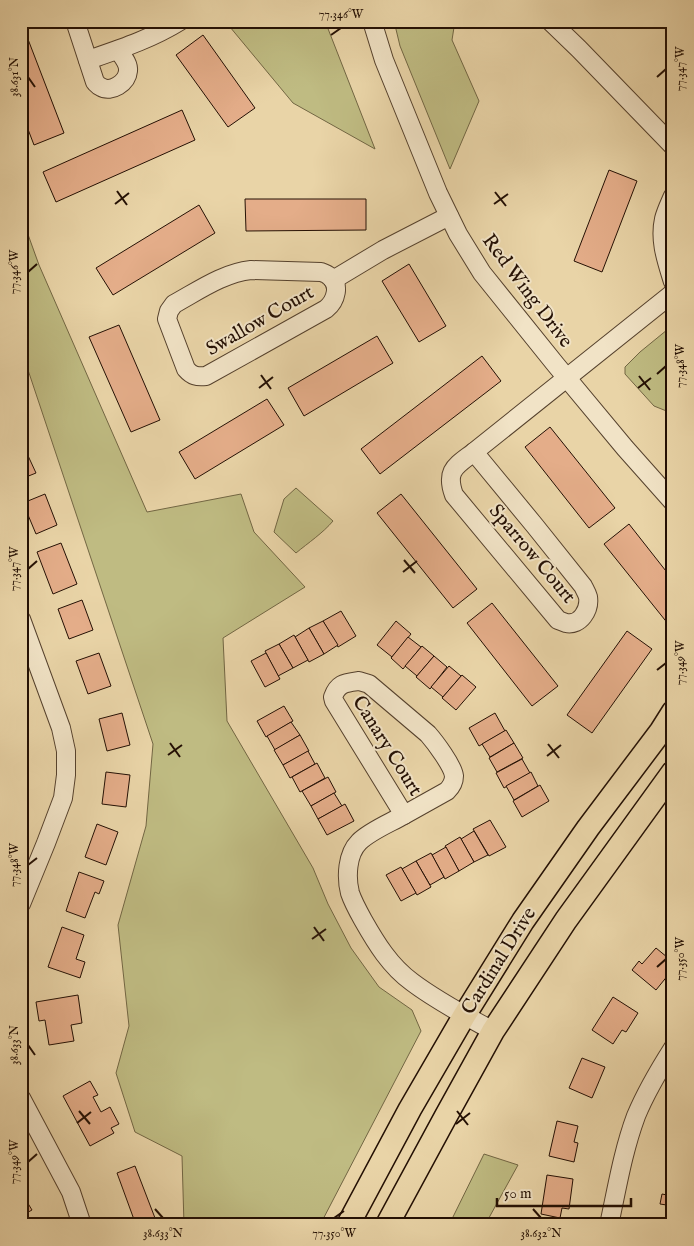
<svg xmlns="http://www.w3.org/2000/svg" width="694" height="1246" font-family="'IM FELL English',serif">
<rect width="100%" height="100%" fill="#e9d4a7"/>
<filter id="stains"><feTurbulence type="fractalNoise" baseFrequency=".004" numOctaves="4"/><feColorMatrix values="0 0 0 0 .2 0 0 0 0 .09 0 0 0 0 .02 0 0 0 .5 -.17"/></filter>
<radialGradient id="worn" r=".72"><stop offset=".6" stop-color="#630" stop-opacity="0"/><stop offset="1" stop-color="#630" stop-opacity=".3"/></radialGradient>
<g fill="#bfbb82" stroke="#726643">
<path d="M225,21H325L375,149L293,103Z"/>
<path d="M394,21H455L452,40L479,101L450,169L400,46Z"/>
<path d="M21,215L39,265L147,512L241,494L254,532L305,587L223,638L227,721L313,868L328,904L351,948L379,987L412,1010L421,1031L320,1225H184L182,1156L135,1132L116,1073L129,1026L118,925L146,826L153,744L21,349Z"/>
<path d="M673,325V404L669,412L654,406L625,374V367L640,352Z"/>
<path d="M296,488L333,521C323,533 308,543 296,553L274,532L284,499Z"/>
<path d="M484,1154L518,1165L485,1225H449Z"/>
</g>
<g fill="#e4ad89" stroke="#241004">
<path d="M21,21L64,133L34,145L21,111Z"/>
<path d="M203,35L255,108L228,127L176,55Z"/>
<path d="M182,110L195,140L56,202L43,172Z"/>
<path d="M609,170L637,181L602,272L574,261Z"/>
<path d="M245,199H366V230L246,231Z"/>
<path d="M199,205L215,233L113,295L96,268Z"/>
<path d="M409,264L446,326L419,342L382,281Z"/>
<path d="M119,325L160,420L131,432L89,337Z"/>
<path d="M377,336L393,363L304,416L288,388Z"/>
<path d="M482,356L501,381L380,474L361,449Z"/>
<path d="M267,399L284,425L195,479L179,452Z"/>
<path d="M550,427L615,508L589,528L525,447Z"/>
<path d="M24,447L36,473L21,479V448Z"/>
<path d="M45,494L57,525L36,534L23,503Z"/>
<path d="M401,494L477,589L453,608L377,513Z"/>
<path d="M629,524L673,580V622L669,625L604,544Z"/>
<path d="M61,543L77,584L53,594L37,552Z"/>
<path d="M82,600L93,630L69,639L58,609Z"/>
<path d="M492,603L558,686L532,706L467,623Z"/>
<path d="M341,611L356,636L338,647L323,621Z"/>
<path d="M323,621L338,645L324,654L309,628Z"/>
<path d="M396,621L411,634L392,657L377,645Z"/>
<path d="M309,628L324,654L309,662L295,637Z"/>
<path d="M627,631L652,649L592,733L567,715Z"/>
<path d="M294,635L308,660L293,668L279,644Z"/>
<path d="M408,637L421,647L403,669L391,658Z"/>
<path d="M279,644L293,668L278,676L265,651Z"/>
<path d="M422,646L434,656L417,676L405,666Z"/>
<path d="M99,653L111,686L88,694L76,661Z"/>
<path d="M266,653L280,679L265,687L251,661Z"/>
<path d="M434,656L447,667L430,689L416,677Z"/>
<path d="M449,666L461,676L443,697L431,687Z"/>
<path d="M462,675L476,687L456,710L442,698Z"/>
<path d="M284,706L293,721L266,737L257,721Z"/>
<path d="M122,713L130,745L107,751L99,719Z"/>
<path d="M495,713L505,731L479,746L469,728Z"/>
<path d="M291,722L300,735L275,750L267,736Z"/>
<path d="M506,730L514,743L490,757L482,744Z"/>
<path d="M300,735L309,751L283,765L274,750Z"/>
<path d="M514,743L523,758L497,772L489,758Z"/>
<path d="M308,751L315,764L290,778L283,765Z"/>
<path d="M522,759L530,773L504,788L496,773Z"/>
<path d="M317,763L325,778L300,792L292,777Z"/>
<path d="M106,772L130,775L126,807L102,804Z"/>
<path d="M531,772L538,786L514,800L506,786Z"/>
<path d="M328,777L336,792L311,806L302,791Z"/>
<path d="M540,785L549,801L522,817L513,801Z"/>
<path d="M334,793L342,806L318,819L311,806Z"/>
<path d="M345,804L354,821L327,835L318,819Z"/>
<path d="M490,820L506,847L489,856L473,829Z"/>
<path d="M97,824L118,832L106,865L85,857Z"/>
<path d="M474,831L488,855L474,862L461,839Z"/>
<path d="M460,837L474,862L459,871L445,846Z"/>
<path d="M446,847L459,871L445,879L432,855Z"/>
<path d="M431,853L444,877L430,885L416,861Z"/>
<path d="M416,861L431,887L417,895L402,869Z"/>
<path d="M401,867L416,893L401,901L386,875Z"/>
<path d="M79,872L104,881L99,894L95,892L85,918L66,911Z"/>
<path d="M62,927L84,935L76,959L85,962L80,978L48,967Z"/>
<path d="M656,948L673,962V969L656,990L632,970L639,961L642,964Z"/>
<path d="M78,995L82,1023L71,1025L74,1041L49,1045L45,1020L39,1021L36,1002Z"/>
<path d="M613,997L638,1013L626,1032L622,1030L613,1044L592,1030Z"/>
<path d="M582,1058L605,1067L592,1098L569,1088Z"/>
<path d="M90,1081L98,1095L93,1097L101,1112L110,1107L119,1124L111,1128L114,1133L90,1146L63,1096Z"/>
<path d="M557,1121L578,1126L574,1142L578,1143L574,1162L549,1156Z"/>
<path d="M135,1166L155,1218L136,1225L117,1173Z"/>
<path d="M547,1175L573,1179L569,1209L562,1208L560,1218L541,1214Z"/>
<path d="M671,1176H673V1206L660,1204L662,1194L667,1195Z"/>
<path d="M21,1192L32,1210L21,1216Z"/>
</g>
<g fill="none" stroke-linecap="round" stroke-linejoin="round">
<g stroke="#55412d" stroke-width="20">
<g id="minor">
<path d="M75,21L95,82C97,84 98,86 101,87C111,93 127,83 128,71C129,63 122,56 118,50"/>
<path d="M372,21L384,60L438,193L458,234L482,273L556,365L625,448L673,502"/>
<path d="M550,21L579,49L673,146"/>
<path d="M88,60C120,49 151,39 180,21"/>
<path d="M673,196C670,203 666,211 664,219C659,241 667,262 673,282"/>
<path d="M251,270L321,272C324,273 327,274 329,276C341,284 336,301 326,309L206,376C197,377 192,376 186,369L167,319L169,311L174,304C198,291 223,273 251,270Z"/>
<path d="M333,280L383,250L449,216"/>
<path d="M474,452L535,526L583,586C585,590 587,593 588,597C590,610 580,626 566,623C563,622 561,621 558,620L454,495C445,470 456,466 474,452Z"/>
<path d="M474,452L673,293"/>
<path d="M21,619L61,728L66,751V775L63,798L46,843L21,904"/>
<path d="M359,681L369,684L428,734C435,742 453,766 454,776C454,782 451,787 447,791L404,815L334,701L333,697C338,683 345,683 359,681Z"/>
<path d="M404,815C390,823 370,831 359,842C347,854 346,877 350,893C353,902 358,911 363,920C376,943 390,966 412,982C437,1001 466,1016 493,1031"/>
<path d="M21,1098L71,1192L82,1225"/>
<path d="M609,1225C617,1188 623,1151 636,1116C646,1092 659,1070 673,1048"/>
</g>
</g>
<g stroke="#241004" stroke-width="25">
<g id="major">
<path d="M348,1225L410,1109L464,1016L523,921L588,828L661,731L673,712"/>
<path d="M387,1225L446,1116L493,1031L566,920L673,772"/>
</g>
</g>
<use href="#minor" stroke="#f1e3c6" stroke-width="18"/>
<use href="#major" stroke="#e9d4a7" stroke-width="22"/>
</g>
<path fill="none" stroke="#241004" stroke-width="2" d="M331,35L341,28M28,77L35,87M657,77L666,69M117,191L127,205M495,192L506,206M115,204L129,193M494,204L508,194M28,272L37,264M657,374L666,366M261,375L271,389M639,376L650,390M259,388L273,377M638,388L651,378M404,560L415,573M28,569L37,561M403,572L417,561M657,670L666,663M170,743L180,757M548,744L559,758M168,755L182,745M547,756L561,745M28,865L37,858M314,927L324,941M312,939L326,929M657,967L666,959M28,1045L35,1055M79,1111L90,1124M457,1111L468,1125M77,1123L91,1112M456,1124L470,1113M28,1162L37,1154M155,1209L163,1218M533,1209L541,1218M334,1218L344,1211"/>
<g text-anchor="middle" dominant-baseline="central" stroke-width="4" stroke-linejoin="round" paint-order="stroke">
<g font-size="20" fill="#241004" stroke="#f1e3c6">
<text transform="translate(527 291) rotate(53)">Red Wing Drive</text>
<text transform="translate(260 321) rotate(-30)">Swallow Court</text>
<text transform="translate(532 554) rotate(50)">Sparrow Court</text>
<text transform="translate(387 746) rotate(58)">Canary Court</text>
<text transform="translate(499 961) rotate(-58)">Cardinal Drive</text>
</g>
</g>
<rect width="694" height="1246" fill="none" stroke="#e9d4a7" stroke-width="55"/>
<path d="M497 1198v8h134v-8" fill="none" stroke="#241004" stroke-width="2.5"/>
<text x="504" y="1198" font-size="15" fill="#241004" stroke="#f1e3c6" stroke-width="4" paint-order="stroke">50 m</text>
<rect x="28" y="28" width="638" height="1190" fill="none" stroke="#241004" stroke-width="2"/>
<g font-size="12" text-anchor="middle" fill="#241004">
<text x="341" y="18">77.346°W</text>
<text transform="translate(680 69) rotate(-90)" y="4">77.347°W</text>
<text transform="translate(14 77) rotate(-90)" y="4">38.631°N</text>
<text transform="translate(14 272) rotate(-90)" y="4">77.346°W</text>
<text transform="translate(680 366) rotate(-90)" y="4">77.348°W</text>
<text transform="translate(14 569) rotate(-90)" y="4">77.347°W</text>
<text transform="translate(680 663) rotate(-90)" y="4">77.349°W</text>
<text transform="translate(14 865) rotate(-90)" y="4">77.348°W</text>
<text transform="translate(680 959) rotate(-90)" y="4">77.350°W</text>
<text transform="translate(14 1045) rotate(-90)" y="4">38.633°N</text>
<text transform="translate(14 1162) rotate(-90)" y="4">77.349°W</text>
<text x="163" y="1237">38.633°N</text>
<text x="334" y="1237">77.350°W</text>
<text x="541" y="1237">38.632°N</text>
</g>
<rect width="100%" height="100%" filter="url(#stains)"/>
<rect width="100%" height="100%" fill="url(#worn)"/>
</svg>
